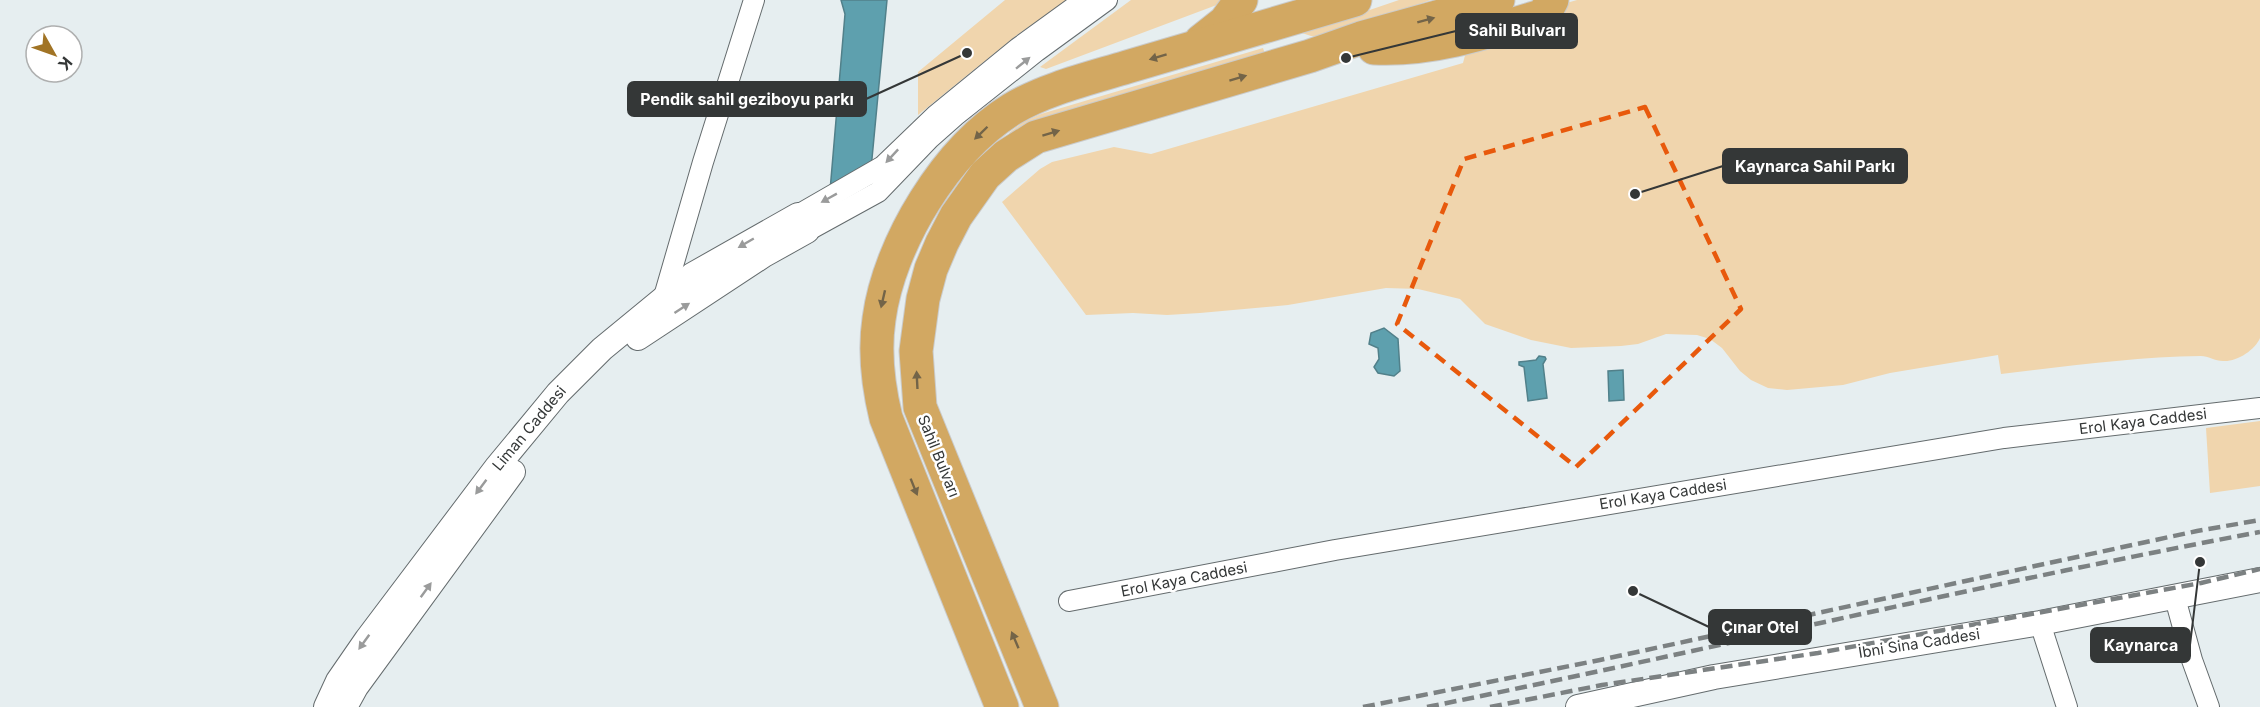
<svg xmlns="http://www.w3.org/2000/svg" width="2260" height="707" font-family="Inter,sans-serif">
<rect width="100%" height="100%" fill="#e6eef0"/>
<g fill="#f0d5ad">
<path d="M1005,0H1067L1017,35L918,115V72Z"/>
<path d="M1131,0H1224L1222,3L1046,69L1040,67Z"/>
<path d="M1399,0H1431L1323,37L1311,36L1302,33Z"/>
<path d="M1577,0H2260V338C2255,350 2237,362 2223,361C2215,361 2208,356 2201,356C2134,357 2068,366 2001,374L1998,355L1890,373L1843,385L1787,390L1768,388L1751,380L1740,371L1722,348L1710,339L1697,335L1666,334L1638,344L1621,346L1571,348L1531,340L1485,324L1460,299L1418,289L1386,288L1288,305L1200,313L1167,315L1133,313L1086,315L1002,202L1040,169L1052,162L1114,147L1151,154L1463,63L1468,44L1539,11Z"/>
<path d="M1263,48L1266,57L1010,136L1009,133L1023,122L1041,114Z"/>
<path d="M2260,421V486L2210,493L2206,428Z"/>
</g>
<g fill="#5ea0ae" stroke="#51808a" stroke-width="1.5">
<path d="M841,0H887L871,169L830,191L845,14Z"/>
<path d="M1384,328L1398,339L1400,371L1394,376L1378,373L1374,367L1379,359L1378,348L1369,344L1371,333Z"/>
<path d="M1539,356L1545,357L1546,359L1543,364L1547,398L1528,401L1524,367L1519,365V362L1536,360Z"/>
<path d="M1623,370L1624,400L1609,401L1608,371Z"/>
</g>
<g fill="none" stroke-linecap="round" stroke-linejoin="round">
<g stroke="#646b6d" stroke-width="22">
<g id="minor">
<path d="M798,215L883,166L936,115L1018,48L1084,0"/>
<path d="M807,231L878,192L929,139L955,116L1037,51L1107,0"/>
<path d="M663,300L703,162L754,0"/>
<path d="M2175,598L2192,660L2209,707"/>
<path d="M1069,601L1335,550L2004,438L2260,408"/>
<path d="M2040,623L2067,707"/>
</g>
</g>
<g stroke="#646b6d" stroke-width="26">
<g id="tertiary">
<path d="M638,338L764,255L807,231"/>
<path d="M326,707L338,681L367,639L496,468L558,393L602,349L692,275L798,215"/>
<path d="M345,707L356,687L513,472"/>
<path d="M1578,707L1714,677L2040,623L2260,580"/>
</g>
</g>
<g stroke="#cacbcb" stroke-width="35">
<g id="trunk">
<path d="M1201,41L1225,22L1241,0"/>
<path d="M1374,48C1432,51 1489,32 1544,15L1552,0"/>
<path d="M1002,707L886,418C878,385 874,352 879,319C889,243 947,149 1012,109C1045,89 1091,78 1127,67C1203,44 1279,23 1355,0"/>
<path d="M1042,707L920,407L916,351L923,299L931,269L942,243L956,216L985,175L1006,156L1036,137L1310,56L1361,38L1498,0"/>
</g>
</g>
<use href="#minor" stroke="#fff" stroke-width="20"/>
<use href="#tertiary" stroke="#fff" stroke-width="24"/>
<use href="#trunk" stroke="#d2a862" stroke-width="33"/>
<g stroke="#7c8182" stroke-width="4.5" stroke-dasharray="12 6" stroke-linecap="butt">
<path d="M1363,707L1600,660L2197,531L2260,520"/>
<path d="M1427,707C1705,651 1981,584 2260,532"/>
<path d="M1490,707L1602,685L1818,653L2201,583L2260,569"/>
</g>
</g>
<defs><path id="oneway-solid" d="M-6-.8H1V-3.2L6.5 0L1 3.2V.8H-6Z" transform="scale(1.5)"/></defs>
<g fill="#736448">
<use href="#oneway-solid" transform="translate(1426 20) rotate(-15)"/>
<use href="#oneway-solid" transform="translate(1158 57) rotate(163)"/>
<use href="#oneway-solid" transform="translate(1238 78) rotate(-17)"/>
<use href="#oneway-solid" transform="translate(981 133) rotate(136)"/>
<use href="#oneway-solid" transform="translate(1051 133) rotate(-17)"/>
<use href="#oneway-solid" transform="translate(883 299) rotate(103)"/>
<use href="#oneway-solid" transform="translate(917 380) rotate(-93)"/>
<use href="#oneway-solid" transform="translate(914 487) rotate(68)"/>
<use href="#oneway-solid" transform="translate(1015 640) rotate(-113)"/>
</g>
<g fill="#9a9b9b">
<use href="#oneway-solid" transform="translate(1023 63) rotate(-39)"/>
<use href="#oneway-solid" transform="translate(892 156) rotate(133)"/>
<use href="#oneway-solid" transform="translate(829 198) rotate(151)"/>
<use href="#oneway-solid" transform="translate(746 243) rotate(150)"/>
<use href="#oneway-solid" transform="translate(682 308) rotate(-33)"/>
<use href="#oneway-solid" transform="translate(481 487) rotate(127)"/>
<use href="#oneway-solid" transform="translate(426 590) rotate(-54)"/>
<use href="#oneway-solid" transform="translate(364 642) rotate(126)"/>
</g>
<path fill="none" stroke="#e8590c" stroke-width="4.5" stroke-dasharray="12 8" stroke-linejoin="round" d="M1645,107L1741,309L1576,467L1397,324L1464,159Z"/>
<g text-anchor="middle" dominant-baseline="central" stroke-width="5" stroke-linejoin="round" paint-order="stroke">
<g font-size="15" fill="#343737" stroke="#fff">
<text transform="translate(2143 421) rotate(-7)">Erol Kaya Caddesi</text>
<text transform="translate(529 428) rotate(-50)">Liman Caddesi</text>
<text transform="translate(939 456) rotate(68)">Sahil Bulvarı</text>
<text transform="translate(1663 494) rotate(-9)">Erol Kaya Caddesi</text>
<text transform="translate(1184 579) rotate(-11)">Erol Kaya Caddesi</text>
<text transform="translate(1919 643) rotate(-9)">İbni Sina Caddesi</text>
</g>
</g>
<path fill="none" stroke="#343737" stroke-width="2" d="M1346 58L1456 31M967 53L866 99M1635 194L1723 166M1633 591L1709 627M2200 562L2190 645"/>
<g fill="#343737" stroke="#fff" stroke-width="2">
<circle cx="1346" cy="58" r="6"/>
<circle cx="967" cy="53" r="6"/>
<circle cx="1635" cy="194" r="6"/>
<circle cx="1633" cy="591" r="6"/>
<circle cx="2200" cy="562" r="6"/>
</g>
<g fill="#343737" stroke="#343737" stroke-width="2">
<rect x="1456" y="14" width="121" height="34" rx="6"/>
<rect x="628" y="82" width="238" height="34" rx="6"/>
<rect x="1723" y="149" width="184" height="34" rx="6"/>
<rect x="1709" y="610" width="102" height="34" rx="6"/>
<rect x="2091" y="628" width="99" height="34" rx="6"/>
</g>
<g font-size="16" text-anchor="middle" font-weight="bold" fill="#fff">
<text x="1517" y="36">Sahil Bulvarı</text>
<text x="747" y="105">Pendik sahil geziboyu parkı</text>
<text x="1815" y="172">Kaynarca Sahil Parkı</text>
<text x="1760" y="633">Çınar Otel</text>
<text x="2141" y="651">Kaynarca</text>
</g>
<g transform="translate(54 54) rotate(130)"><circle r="28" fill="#ffffff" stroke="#aeafaf" stroke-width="1.5"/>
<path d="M0-4.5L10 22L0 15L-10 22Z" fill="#a17425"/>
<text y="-9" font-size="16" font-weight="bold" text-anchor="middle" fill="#343737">K</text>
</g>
</svg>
